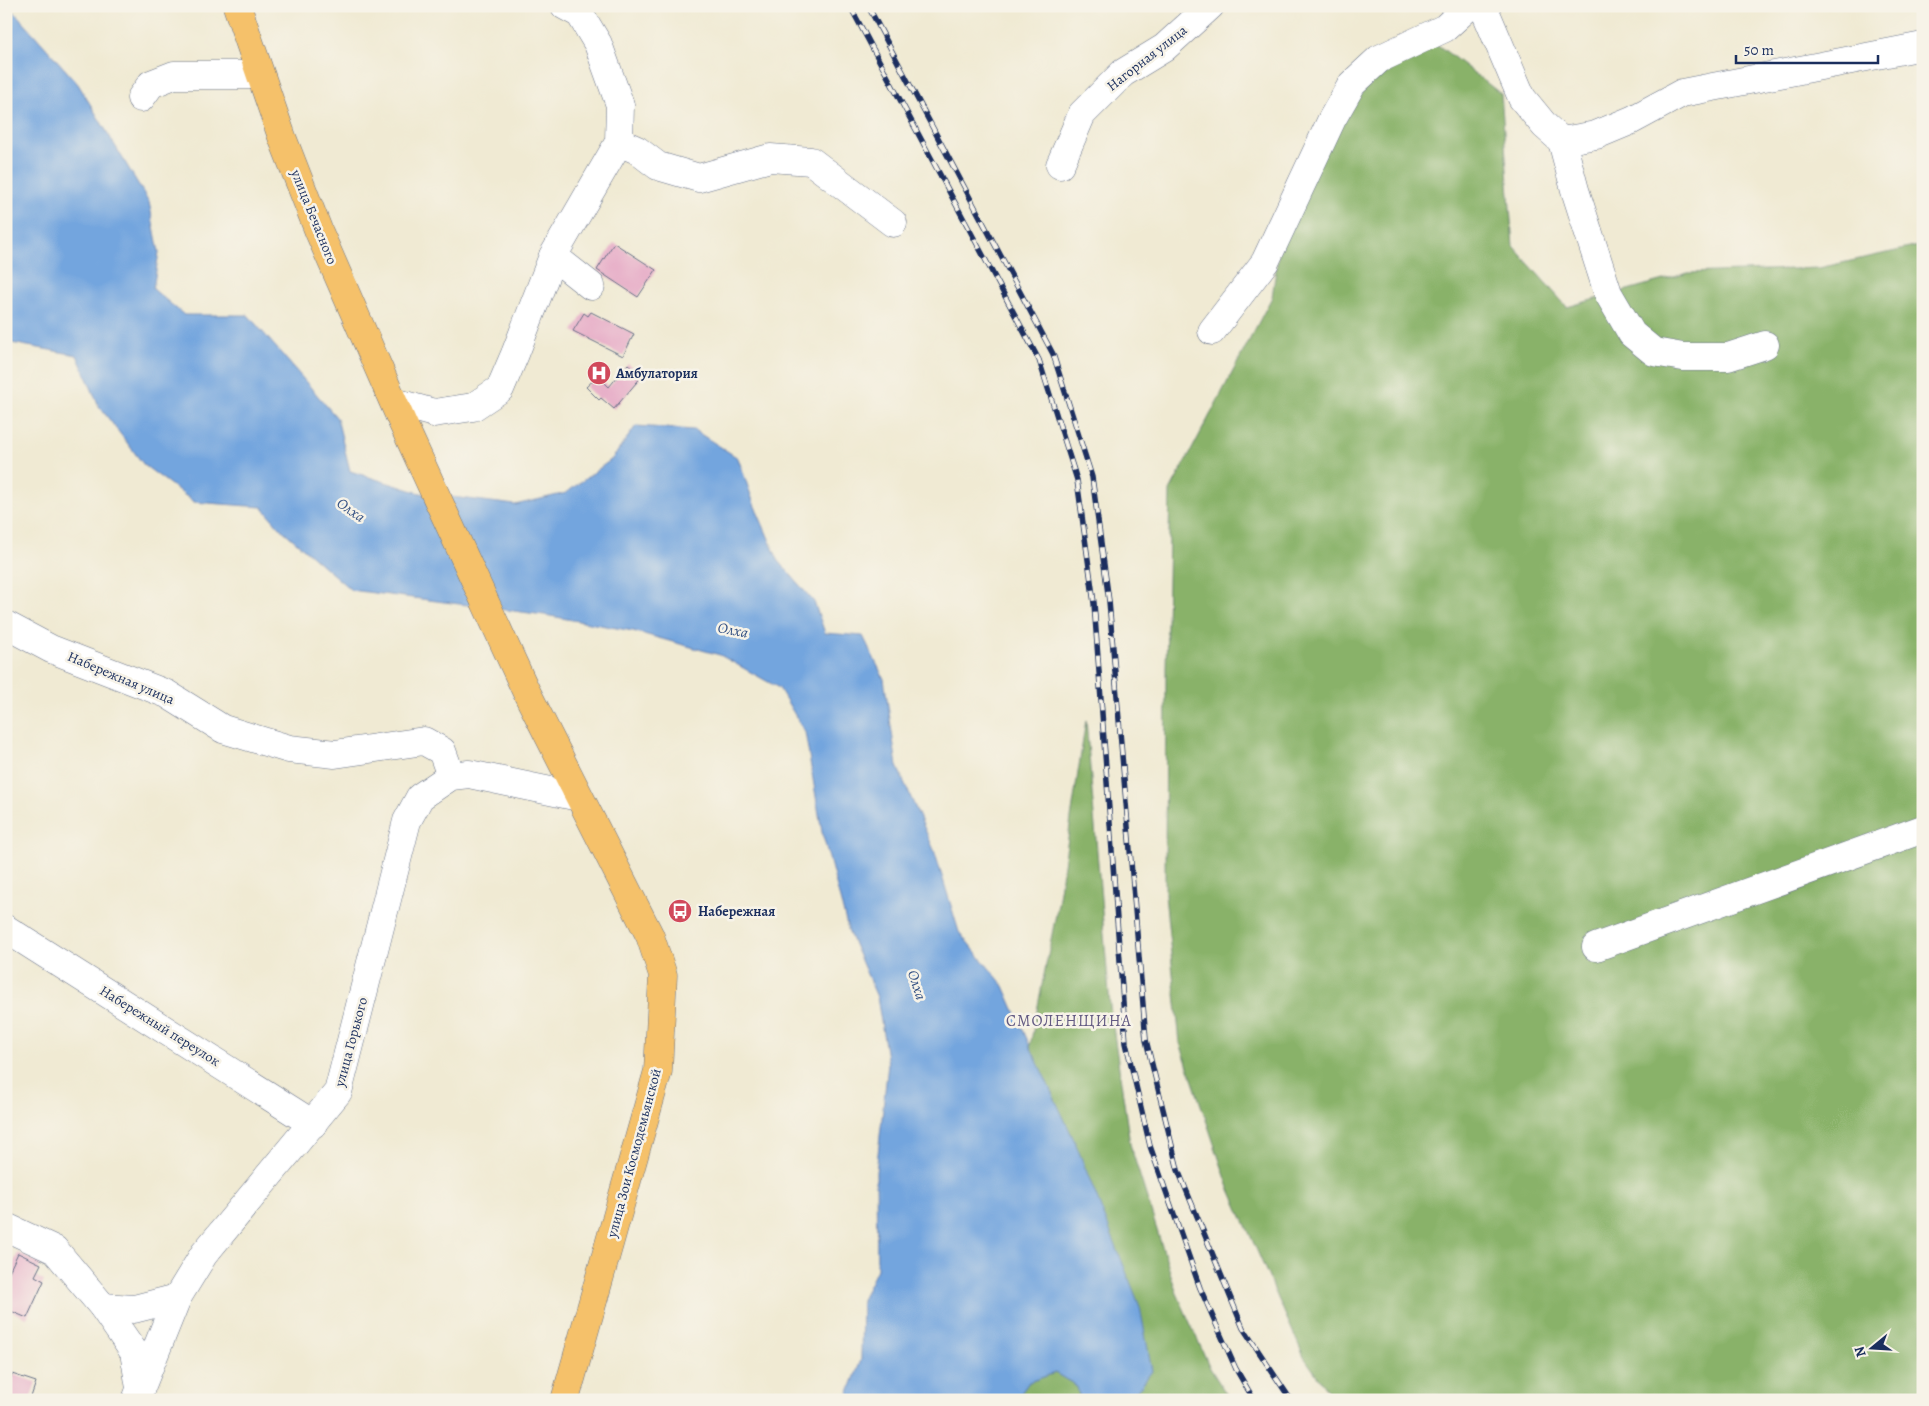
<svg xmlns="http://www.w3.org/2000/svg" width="1929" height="1406" font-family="Alegreya,serif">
<rect width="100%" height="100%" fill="#f7f3e8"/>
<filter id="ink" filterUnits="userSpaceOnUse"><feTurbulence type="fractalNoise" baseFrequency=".02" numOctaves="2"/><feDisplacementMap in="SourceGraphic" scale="10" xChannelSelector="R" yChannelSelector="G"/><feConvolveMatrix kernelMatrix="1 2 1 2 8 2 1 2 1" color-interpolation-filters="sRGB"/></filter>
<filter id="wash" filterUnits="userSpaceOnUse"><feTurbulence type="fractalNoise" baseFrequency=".0096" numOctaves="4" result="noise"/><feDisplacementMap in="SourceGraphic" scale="20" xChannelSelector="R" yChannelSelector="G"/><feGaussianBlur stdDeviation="1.12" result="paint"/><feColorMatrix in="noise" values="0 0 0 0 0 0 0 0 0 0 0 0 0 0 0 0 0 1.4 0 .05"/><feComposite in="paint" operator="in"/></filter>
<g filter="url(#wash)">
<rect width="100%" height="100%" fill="#f0ead3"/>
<g fill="#89b269" stroke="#527064">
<path d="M1434,42L1501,94L1513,246L1567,307L1688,273L1819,268L1923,245V1400H1334L1304,1357L1228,1185L1180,1043L1165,895L1166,669L1170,491L1272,297L1286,201L1368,66Z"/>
<path d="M1086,720L1110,1006L1130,1144L1176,1291L1210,1368L1230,1400H1130L1152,1371L1030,1046L1058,904Z"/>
<path d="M1055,1373L1077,1386L1080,1400H1016L1029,1382Z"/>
</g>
<path fill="#73a5de" stroke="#476a9e" d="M6,6H9L78,84L149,202L159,252L153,289L184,315H248L337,418L350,471L420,493L515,505L566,493L612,459L636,426L694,430L738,458L754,504L778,560L814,602L825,633L863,636L884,679L897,766L934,850L959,932L1004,986L1030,1046L1075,1142L1140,1307L1152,1371L1130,1400H1080L1077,1386L1055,1373L1029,1382L1016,1400H846L861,1360L862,1300L877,1269L876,1172L888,1064L877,997L849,933L822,832L805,732L779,688L720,655L633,631L545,615L351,590L280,528L262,507L194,502L144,465L99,406L77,355L6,342Z"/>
<g id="blocks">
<g fill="#e6aac6">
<path d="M614,243L656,270L638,297L597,270Z"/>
<path d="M591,312L634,334L623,356L573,331L584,313L588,316Z"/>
<path d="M628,364L642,376L614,409L601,398L599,400L586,387L598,376L609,387Z"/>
<path d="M18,1253L41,1264L35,1276L44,1281L27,1318L6,1309V1278Z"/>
<path d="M12,1374L36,1382L30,1400H6V1392Z"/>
</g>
</g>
</g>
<g filter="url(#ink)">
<use href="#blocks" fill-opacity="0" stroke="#667087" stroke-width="1"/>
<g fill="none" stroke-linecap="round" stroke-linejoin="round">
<g stroke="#667087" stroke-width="29">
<g id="minor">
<path d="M1483,6L1522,98L1545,126L1562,141L1596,135L1632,120L1682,93L1923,46"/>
<path d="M141,98L151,84L174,75H259"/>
<path d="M1562,141L1575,190L1608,293L1632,334L1654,352L1683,357H1728L1765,345"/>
<path d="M619,142L637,150L658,166L699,178L770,158L811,161L893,223"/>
<path d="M1060,165L1082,114L1123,73L1164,48L1210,6"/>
<path d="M553,256L591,286"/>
<path d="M1212,331L1265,262L1332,119L1352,84L1379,59L1445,28L1469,6"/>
<path d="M394,402L434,413L473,407L500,389L515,354L553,256L619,142L620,105L598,44L580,14L565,6"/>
<path d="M6,625L51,649L167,694L223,729L289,749L335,754L424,741L442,751L451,776"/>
<path d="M6,929L313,1124"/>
<path d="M1596,947L1923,829"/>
<path d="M6,1227L55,1250L103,1307L134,1352L140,1388"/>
<path d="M103,1307L134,1309L177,1298"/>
<path d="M136,1400L177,1298L204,1254L338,1092L407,821L420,797L451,776L469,774L579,797"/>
</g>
</g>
<g stroke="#667087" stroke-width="29">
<path id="major" d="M237,6L282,137L319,232L403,424L526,691L650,936L663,975L658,1071L565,1400"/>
</g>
<use href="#minor" stroke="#fff" stroke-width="28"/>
<use href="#major" stroke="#f5c16b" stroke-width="28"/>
<g stroke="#1b2f5e" stroke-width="5.5">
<g id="rail">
<path d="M850,6L1039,360L1077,480L1094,603L1126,1043L1150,1146L1200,1288L1236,1369L1254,1400"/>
<path d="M868,6L1053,354L1092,477L1109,601L1146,1040L1178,1170L1243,1328L1291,1400"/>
</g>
</g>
<use href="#rail" stroke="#f7f3e8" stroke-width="4" stroke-dasharray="11" stroke-linecap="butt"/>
</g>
</g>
<defs>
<g id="hospital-disc" transform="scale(1.25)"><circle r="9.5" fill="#d1495b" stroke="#f7f3e8"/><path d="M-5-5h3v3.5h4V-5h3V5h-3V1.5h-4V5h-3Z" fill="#fff"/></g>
<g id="bus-disc" transform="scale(1.25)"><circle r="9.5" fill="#d1495b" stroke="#f7f3e8"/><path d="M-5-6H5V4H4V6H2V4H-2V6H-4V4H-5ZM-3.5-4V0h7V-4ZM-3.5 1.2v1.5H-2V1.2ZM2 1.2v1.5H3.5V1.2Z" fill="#fff"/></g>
</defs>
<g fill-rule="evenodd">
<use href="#hospital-disc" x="599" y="373"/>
<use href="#bus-disc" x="680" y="911"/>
</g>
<g text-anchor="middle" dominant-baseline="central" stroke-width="5" stroke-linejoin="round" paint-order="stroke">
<g font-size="14" fill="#1b2f5e" stroke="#f7f3e8">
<text transform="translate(1147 58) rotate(-38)">Нагорная улица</text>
<text transform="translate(314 217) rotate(68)">улица Бечасного</text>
<text transform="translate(121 678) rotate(23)">Набережная улица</text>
<text transform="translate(160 1026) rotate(32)">Набережный переулок</text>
<text transform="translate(351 1042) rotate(-75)">улица Горького</text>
<text transform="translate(634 1153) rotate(-75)">улица Зои Космодемьянской</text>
</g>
<g font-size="14" font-weight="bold" fill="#1b2f5e" stroke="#f7f3e8" text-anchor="start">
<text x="616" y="373">Амбулатория</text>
<text x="698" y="911">Набережная</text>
</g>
<g font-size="15" font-style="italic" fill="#355284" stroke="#f7f3e8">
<text transform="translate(351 510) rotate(35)">Олха</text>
<text transform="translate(733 630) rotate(11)">Олха</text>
<text transform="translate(917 985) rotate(73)">Олха</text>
</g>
<g font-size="16" letter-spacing="1" fill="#625a82" stroke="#f7f3e8">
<text x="1069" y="1021">СМОЛЕНЩИНА</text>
</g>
</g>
<rect width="1929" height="1406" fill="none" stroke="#f7f3e8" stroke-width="25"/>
<g transform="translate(1872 1348) rotate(252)" stroke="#f7f3e8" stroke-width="4" paint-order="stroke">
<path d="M0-4L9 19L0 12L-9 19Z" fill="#1b2f5e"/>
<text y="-8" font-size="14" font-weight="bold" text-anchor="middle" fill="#1b2f5e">N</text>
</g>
<path d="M1736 55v8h142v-8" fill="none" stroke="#1b2f5e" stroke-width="2.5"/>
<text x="1744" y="55" font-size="15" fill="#1b2f5e" stroke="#f7f3e8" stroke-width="4" paint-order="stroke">50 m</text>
</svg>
